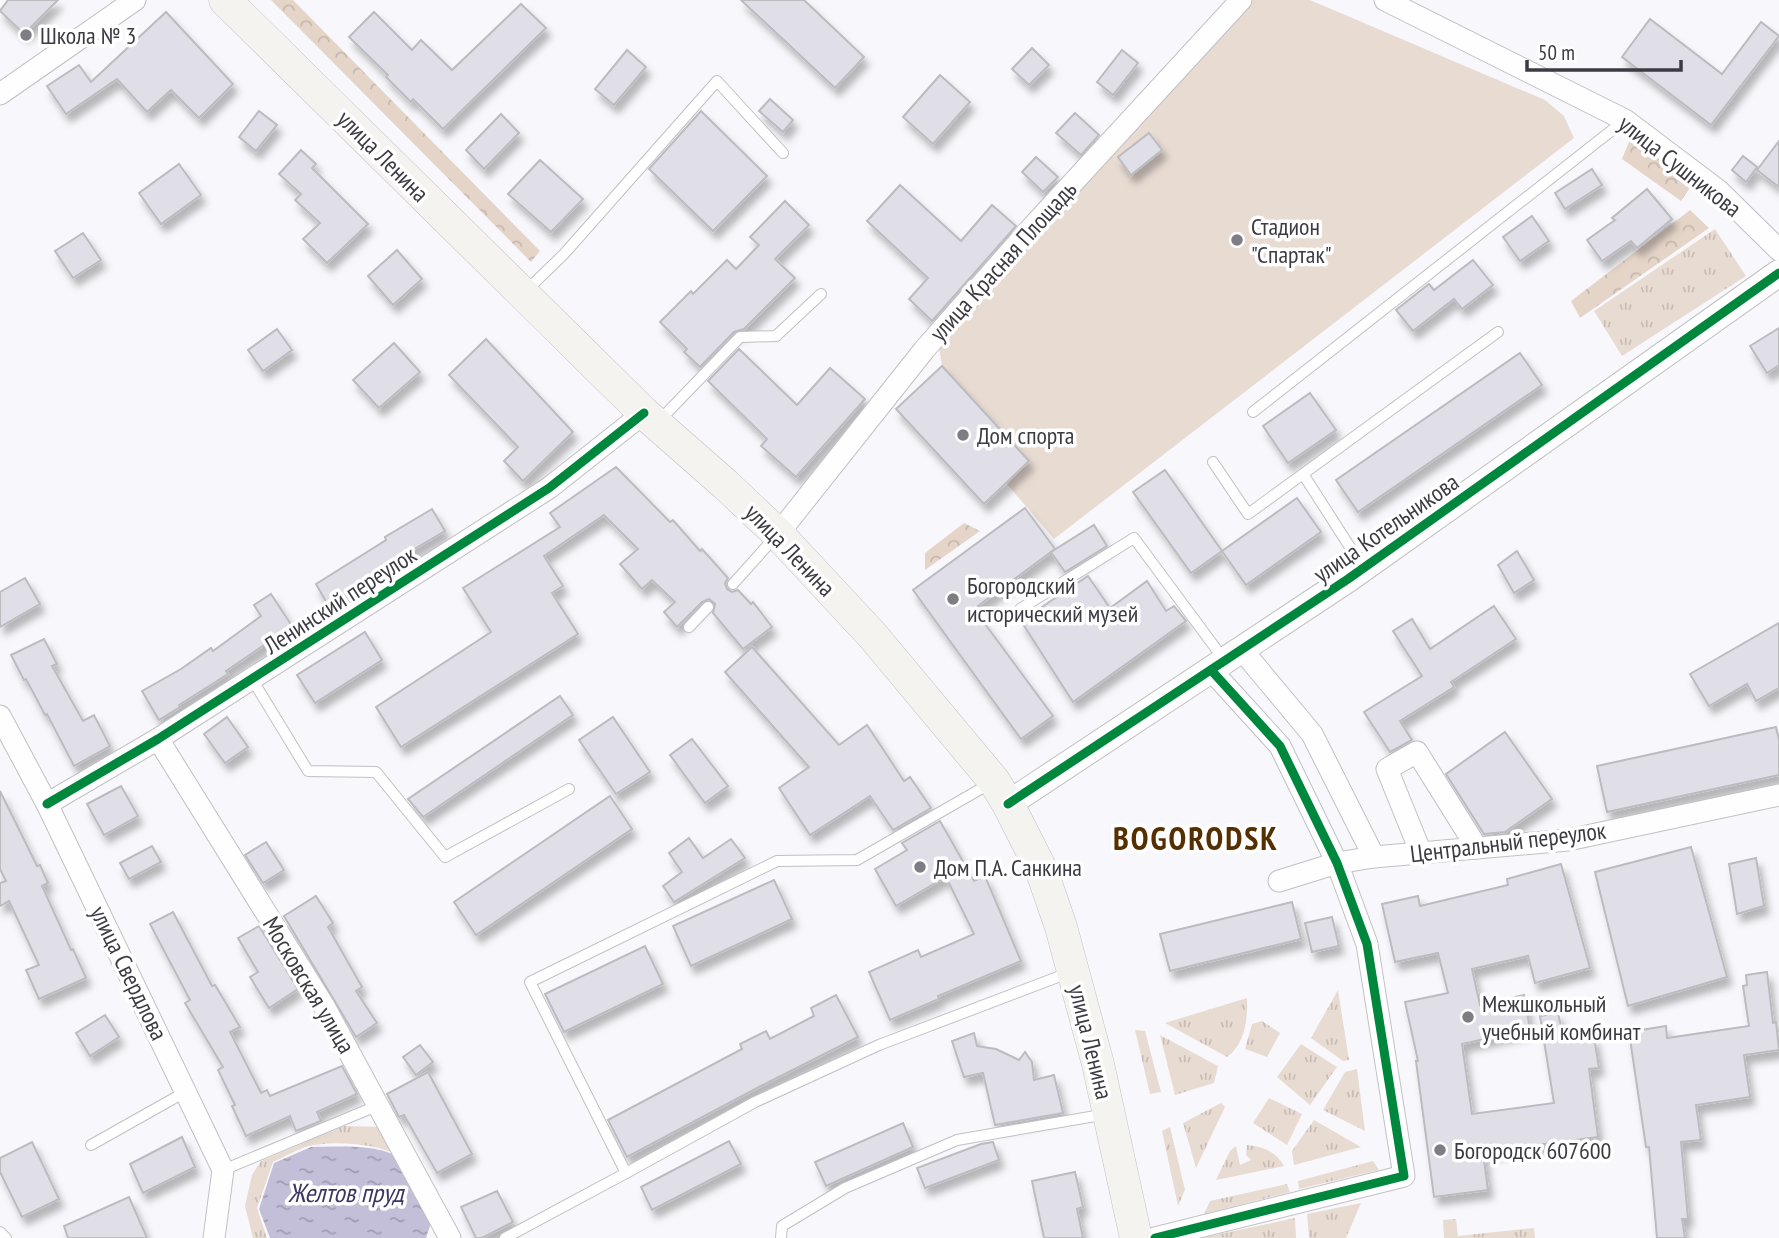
<svg xmlns="http://www.w3.org/2000/svg" width="1779" height="1238" font-family="'PT Sans Narrow',sans-serif">
<defs>
<pattern id="grass-tufts" width="24" height="20" patternUnits="userSpaceOnUse" patternTransform="scale(1.75)"><rect width="24" height="20" fill="#e8dbd2"/><path d="M3 7l-1-3M5 7V3M7 7l1-3M15 17l-1-3M17 17v-4M19 17l1-3" fill="none" stroke="#c8bdb6"/></pattern>
<pattern id="forest-crowns" width="20" height="18" patternUnits="userSpaceOnUse" patternTransform="scale(1.75)"><rect width="20" height="18" fill="#e5d5c9"/><path d="M2 6a3 3 0 1 1 6 0M12 15a3 3 0 1 1 6 0" fill="none" stroke="#c5b8ae"/></pattern>
<pattern id="water-ripples" width="26" height="14" patternUnits="userSpaceOnUse" patternTransform="scale(1.75)"><rect width="26" height="14" fill="#c3bfd8"/><path d="M2 4q2-2 4 0t4 0M15 11q2-2 4 0t4 0" fill="none" stroke="#a09cb1"/></pattern>
<filter id="shadow"><feDropShadow dx="4.5" dy="8" stdDeviation="3.5" flood-color="#0004"/></filter>
</defs>
<rect width="100%" height="100%" fill="#f8f8fc"/>
<g fill="url(#grass-tufts)">
<path d="M1715,229L1746,276L1622,356L1594,311Z"/>
<path d="M1338,990L1349,1060L1343,1061L1311,1038Z"/>
<path d="M1247,998C1248,1019 1245,1044 1227,1057L1165,1023Z"/>
<path d="M1262,1021L1280,1033L1267,1057L1245,1049L1252,1024Z"/>
<path d="M1135,1030L1145,1031L1161,1092L1150,1094Z"/>
<path d="M1160,1035L1218,1066L1214,1083L1175,1095Z"/>
<path d="M1301,1044L1337,1067L1310,1105L1277,1077Z"/>
<path d="M1357,1069L1365,1131L1323,1110L1345,1072Z"/>
<path d="M1269,1098L1302,1114L1287,1145L1253,1123Z"/>
<path d="M1221,1103L1225,1107L1196,1168L1183,1123Z"/>
<path d="M1314,1120L1361,1147L1294,1165L1292,1151Z"/>
<path d="M344,1126L385,1127L400,1156C376,1144 341,1141 314,1145C300,1147 285,1157 273,1162L257,1208L267,1238H253L245,1206L252,1175L261,1161Z"/>
<path d="M1170,1127L1185,1190L1178,1206L1162,1131Z"/>
<path d="M1247,1145C1264,1147 1275,1151 1284,1166L1216,1180L1230,1151L1236,1146L1240,1165L1251,1160L1246,1155Z"/>
<path d="M1373,1161L1379,1170L1299,1189L1298,1181Z"/>
<path d="M1287,1184L1290,1192L1204,1214L1210,1201Z"/>
<path d="M1361,1203L1346,1238H1309L1307,1214Z"/>
<path d="M1295,1218L1296,1238H1201Z"/>
<path d="M1456,1219L1458,1236L1534,1228L1535,1238H1444L1443,1220Z"/>
</g>
<g fill="url(#forest-crowns)">
<path d="M271,0H293L540,251L531,262Z"/>
<path d="M1632,134L1696,179L1681,201L1622,159Z"/>
<path d="M1690,210L1709,228L1580,318L1571,301Z"/>
<path d="M964,523L980,531L925,570V553Z"/>
</g>
<path fill="#e8dbd2" d="M1252,0H1310L1545,100L1564,116L1574,138L1054,539L1006,483L1029,461L942,366L938,342Z"/>
<path fill="url(#water-ripples)" d="M311,1147C334,1147 384,1143 401,1160C411,1170 426,1204 433,1217L426,1238H270L259,1209L274,1163Z"/>
<g fill="#e0dfe8" stroke="#bcbbc0" stroke-width="2" filter="url(#shadow)">
<path d="M8,0H58L24,34L0,11Z"/>
<path d="M741,0H804L864,57L835,88Z"/>
<path d="M521,4L546,28L443,129L413,99L411,102L386,77L388,75L349,37L374,12L412,50L421,40L452,70Z"/>
<path d="M166,12L233,84L199,118L171,90L147,112L117,79L66,114L47,86L79,65L91,82Z"/>
<path d="M1650,19L1722,74L1761,22L1779,36L1711,125L1622,57Z"/>
<path d="M1032,48L1049,65L1029,85L1012,69Z"/>
<path d="M627,50L646,67L614,105L595,89Z"/>
<path d="M1122,50L1138,63L1113,95L1097,82Z"/>
<path d="M940,75L970,102L933,144L903,117Z"/>
<path d="M770,99L793,120L783,132L759,111Z"/>
<path d="M259,111L277,125L256,151L239,137Z"/>
<path d="M701,111L767,176L713,231L649,169Z"/>
<path d="M1075,113L1099,135L1081,155L1056,133Z"/>
<path d="M501,114L519,133L484,169L466,150Z"/>
<path d="M1149,133L1162,150L1131,175L1118,157Z"/>
<path d="M1779,141V187L1757,170Z"/>
<path d="M301,150L316,164L312,168L368,224L327,263L303,239L320,223L295,200L301,194L279,174Z"/>
<path d="M1743,156L1757,167L1746,182L1732,170Z"/>
<path d="M1036,157L1058,177L1043,192L1022,172Z"/>
<path d="M540,160L583,199L551,232L508,194Z"/>
<path d="M179,164L201,195L161,224L139,193Z"/>
<path d="M1592,169L1602,185L1565,209L1555,193Z"/>
<path d="M900,185L961,241L992,205L1016,226L932,321L909,299L928,278L867,221Z"/>
<path d="M1647,189L1672,219L1637,248L1631,241L1602,261L1587,240L1615,220L1612,218Z"/>
<path d="M785,201L809,225L775,259L795,278L744,329L734,332L700,367L684,352L687,349L660,322L691,291L693,294L727,260L736,269L759,245L750,237Z"/>
<path d="M1532,216L1549,241L1520,261L1503,237Z"/>
<path d="M83,233L101,260L73,278L55,251Z"/>
<path d="M397,250L422,279L393,305L368,276Z"/>
<path d="M1473,260L1493,285L1462,309L1454,299L1413,331L1396,310L1429,284L1434,290Z"/>
<path d="M1779,328V365L1767,373L1750,346Z"/>
<path d="M277,329L292,350L263,371L248,350Z"/>
<path d="M486,339L573,432L523,481L504,461L518,447L449,375Z"/>
<path d="M394,343L420,372L379,408L353,380Z"/>
<path d="M739,349L797,405L830,368L865,399L796,477L761,446L767,439L708,381Z"/>
<path d="M1520,353L1542,385L1358,512L1336,480Z"/>
<path d="M942,366L1029,461L984,504L896,409Z"/>
<path d="M1310,393L1336,430L1288,463L1263,426Z"/>
<path d="M616,467L670,522L673,520L700,551L702,549L728,578L725,583L727,589L732,592L738,590L751,604L753,602L772,627L743,649L713,613L715,604L709,599L702,602L677,627L664,612L675,602L652,580L642,589L620,564L638,549L604,515L544,556L563,586L552,593L578,634L401,747L376,707L491,632L463,588L560,527L550,513Z"/>
<path d="M1165,470L1222,551L1191,573L1133,492Z"/>
<path d="M1297,498L1321,532L1246,585L1222,551Z"/>
<path d="M1025,508L1055,549L974,609L1053,716L1021,739L913,590Z"/>
<path d="M432,509L445,531L375,572L377,575L328,605L316,584L386,540L385,537Z"/>
<path d="M1094,525L1107,546L1065,572L1051,552Z"/>
<path d="M1517,551L1534,580L1514,593L1498,565Z"/>
<path d="M1088,576L1110,608L1147,581L1166,611L1174,606L1186,621L1073,702L1021,621Z"/>
<path d="M25,578L40,604L0,627V592Z"/>
<path d="M271,594L292,626L226,671L228,674L179,705L180,707L159,720L142,691L181,669L211,648L213,651L261,616L254,605Z"/>
<path d="M1494,606L1516,639L1451,682L1454,687L1400,721L1412,740L1390,752L1364,712L1422,676L1393,631L1412,619L1430,649Z"/>
<path d="M1779,623V688L1756,701L1747,684L1709,706L1690,674Z"/>
<path d="M365,632L382,660L315,703L297,675Z"/>
<path d="M44,639L57,664L52,666L83,721L94,715L110,746L74,766L47,714L45,715L26,679L24,680L11,655Z"/>
<path d="M752,647L839,745L867,725L904,781L910,777L931,808L893,830L870,796L810,835L779,788L809,767L725,672Z"/>
<path d="M560,696L573,715L423,817L408,799Z"/>
<path d="M227,717L248,747L225,763L204,734Z"/>
<path d="M613,717L650,772L616,794L579,740Z"/>
<path d="M1776,727L1779,740V775L1607,812L1597,766Z"/>
<path d="M1505,732L1552,799L1505,832L1484,834L1446,774Z"/>
<path d="M692,739L728,786L705,803L670,755Z"/>
<path d="M121,786L138,816L104,835L87,804Z"/>
<path d="M0,791L37,866L40,865L48,883L42,886L71,950L73,949L86,978L39,999L26,970L39,965L9,901L0,906V883L6,881L0,869Z"/>
<path d="M610,796L632,829L476,935L454,902Z"/>
<path d="M940,821L974,881L985,876L1021,961L938,996L939,999L890,1020L869,972L918,950L921,957L974,934L946,877L896,906L875,869L907,850L902,843Z"/>
<path d="M689,838L703,858L731,839L745,858L674,902L663,886L682,872L669,853Z"/>
<path d="M266,842L284,870L263,883L245,855Z"/>
<path d="M152,846L161,862L129,879L120,863Z"/>
<path d="M1691,847L1727,977L1628,1006L1595,872Z"/>
<path d="M1756,858L1764,906L1737,914L1729,864Z"/>
<path d="M1561,864L1590,968L1535,983L1528,956L1472,969L1480,1005L1524,995L1530,1029L1462,1044L1472,1114L1554,1103L1540,1016L1558,1013L1564,1041L1594,1037L1599,1068L1589,1069L1598,1137L1483,1152L1488,1190L1434,1197L1416,1061H1418L1405,1002L1448,993L1438,953L1395,962L1382,904L1418,896L1420,906L1508,885L1507,879Z"/>
<path d="M774,880L792,919L691,966L673,926Z"/>
<path d="M316,896L333,923L328,927L362,987L356,991L377,1023L356,1037L284,916Z"/>
<path d="M1292,902L1301,939L1170,971L1160,934Z"/>
<path d="M173,912L212,986L215,985L240,1027L230,1032L261,1093L267,1090L270,1096L342,1066L357,1094L317,1112L321,1121L296,1131L290,1116L246,1136L232,1106L235,1105L218,1070L223,1067L185,1003L190,1000L150,924Z"/>
<path d="M1332,917L1339,946L1312,952L1305,923Z"/>
<path d="M259,926L298,989L269,1008L250,977L258,972L238,938Z"/>
<path d="M645,946L663,984L564,1032L545,994Z"/>
<path d="M1767,972L1773,1023L1776,1022L1779,1050L1744,1055L1750,1097L1696,1105L1701,1140L1681,1142L1688,1219H1682L1685,1238H1657L1649,1147H1646L1629,1032L1666,1026L1667,1038L1749,1026L1743,986L1747,985L1746,975Z"/>
<path d="M836,995L858,1037L761,1086L627,1157L608,1120L742,1049L740,1044L766,1031L770,1039L814,1016L811,1008Z"/>
<path d="M105,1015L119,1037L90,1056L76,1033Z"/>
<path d="M974,1033L977,1046L996,1049L1019,1060L1025,1052L1032,1062L1034,1080L1054,1075L1063,1113L995,1125L983,1073L964,1077L952,1041Z"/>
<path d="M420,1045L433,1062L416,1075L403,1057Z"/>
<path d="M428,1072L472,1154L437,1173L404,1115L399,1117L387,1094Z"/>
<path d="M903,1123L913,1147L826,1186L815,1162Z"/>
<path d="M182,1137L195,1167L143,1193L130,1164Z"/>
<path d="M729,1141L741,1164L652,1210L641,1187Z"/>
<path d="M32,1142L59,1199L22,1217L0,1172V1158Z"/>
<path d="M993,1142L999,1160L925,1188L917,1168L981,1144Z"/>
<path d="M1075,1172L1083,1207L1077,1209L1083,1238H1044L1032,1181Z"/>
<path d="M497,1191L513,1222L482,1238H476L461,1207Z"/>
<path d="M129,1197L147,1238H68L64,1226Z"/>
</g>
<g fill="none" stroke-linecap="round" stroke-linejoin="round">
<g stroke="#c0c0c5" stroke-width="12">
<g id="service">
<path d="M525,292L564,254L717,81L783,153"/>
<path d="M1253,412L1625,120"/>
<path d="M658,422L740,337L776,336L821,294"/>
<path d="M1213,462L1248,514L1303,474"/>
<path d="M1364,569L1303,474L1498,332"/>
<path d="M733,584L776,536"/>
<path d="M1020,609L1134,538L1225,661"/>
<path d="M689,627L708,607"/>
<path d="M252,679L308,771L376,772L445,857L569,789"/>
<path d="M991,783L857,860L777,861L530,982L626,1173L755,1102L879,1045L1071,972"/>
<path d="M91,1145L187,1091"/>
<path d="M223,1170L379,1105L380,1108"/>
<path d="M0,1232L6,1238"/>
<path d="M505,1238L626,1173"/>
<path d="M781,1238L782,1226L845,1188L957,1140L1107,1114"/>
</g>
</g>
<g stroke="#c0c0c5" stroke-width="23">
<g id="minor">
<path d="M1385,0L1625,120L1719,191L1779,250"/>
<path d="M0,94L135,0"/>
<path d="M778,534L924,350L1033,226L1241,0"/>
<path d="M1242,650L1312,734L1374,857"/>
<path d="M0,716L47,804L223,1170L214,1238"/>
<path d="M158,739L324,1006L450,1238"/>
<path d="M47,804L158,739L549,488L644,413"/>
<path d="M1421,853L1387,769L1417,752L1477,848"/>
<path d="M1279,881L1337,863L1374,857L1568,840L1779,795"/>
<path d="M1155,1238L1404,1176L1367,944L1337,863L1280,746L1211,670"/>
</g>
</g>
<g stroke="#c0c0c5" stroke-width="28">
<path id="tertiary" d="M1008,804L1348,579L1779,273"/>
</g>
<g stroke="#c0c0c5" stroke-width="33">
<path id="secondary" d="M225,0L644,413L726,485L778,534L873,636L994,781L1008,804L1041,869L1061,927L1098,1064L1136,1238"/>
</g>
<use href="#service" stroke="#fefeff" stroke-width="10"/>
<use href="#minor" stroke="#fefeff" stroke-width="21"/>
<use href="#tertiary" stroke="#fefeff" stroke-width="26"/>
<use href="#secondary" stroke="#f5f3f0" stroke-width="32"/>
<g stroke="#fff" stroke-width="13">
<g id="cycleway">
<path d="M47,804L158,739L549,488L644,413"/>
<path d="M1008,804L1348,579L1779,273"/>
<path d="M1155,1238L1404,1176L1367,944L1337,863L1280,746L1211,670"/>
</g>
</g>
<use href="#cycleway" stroke="#00873e" stroke-width="9"/>
</g>
<g fill="#7e7d84" stroke="#fff" stroke-width="2.5">
<circle cx="26" cy="35" r="7"/>
<circle cx="1237" cy="240" r="7"/>
<circle cx="963" cy="435" r="7"/>
<circle cx="953" cy="599" r="7"/>
<circle cx="920" cy="867" r="7"/>
<circle cx="1468" cy="1017" r="7"/>
<circle cx="1440" cy="1150" r="7"/>
</g>
<g text-anchor="middle" dominant-baseline="central" stroke-width="7" stroke-linejoin="round" paint-order="stroke">
<g font-size="24" fill="#3c3b43" stroke="#fff" text-anchor="start">
<text x="40" y="35">Школа № 3</text>
<text x="1251" y="226">Стадион<tspan x="1251" dy="28">"Спартак"</tspan></text>
<text x="977" y="435">Дом спорта</text>
<text x="967" y="585">Богородский<tspan x="967" dy="28">исторический музей</tspan></text>
<text x="934" y="867">Дом П.А. Санкина</text>
<text x="1482" y="1003">Межшкольный<tspan x="1482" dy="28">учебный комбинат</tspan></text>
<text x="1454" y="1150">Богородск 607600</text>
</g>
<g font-size="24" fill="#3c3b43" stroke="#fff">
<text transform="translate(383 156) rotate(45)">улица Ленина</text>
<text transform="translate(1680 166) rotate(38)">улица Сушникова</text>
<text transform="translate(1003 261) rotate(-48)">улица Красная Площадь</text>
<text transform="translate(1386 528) rotate(-35)">улица Котельникова</text>
<text transform="translate(790 550) rotate(46)">улица Ленина</text>
<text transform="translate(340 600) rotate(-33)">Ленинский переулок</text>
<text transform="translate(1508 842) rotate(-7)">Центральный переулок</text>
<text transform="translate(129 973) rotate(64)">улица Свердлова</text>
<text transform="translate(309 985) rotate(59)">Московская улица</text>
<text transform="translate(1091 1042) rotate(76)">улица Ленина</text>
</g>
<g font-size="26" font-style="italic" fill="#3e3562" stroke="#fff">
<text x="346" y="1192">Желтов пруд</text>
</g>
<g font-size="32" font-weight="bold" letter-spacing="2" fill="#552f00" stroke="#fff">
<text x="1196" y="838">BOGORODSK</text>
</g>
</g>
<path d="M1527 60v10h154v-10" fill="none" stroke="#3c3b43" stroke-width="3.5"/>
<text x="1538" y="60" font-size="21" fill="#3c3b43" stroke="#ffffff" stroke-width="5" paint-order="stroke">50 m</text>
</svg>
